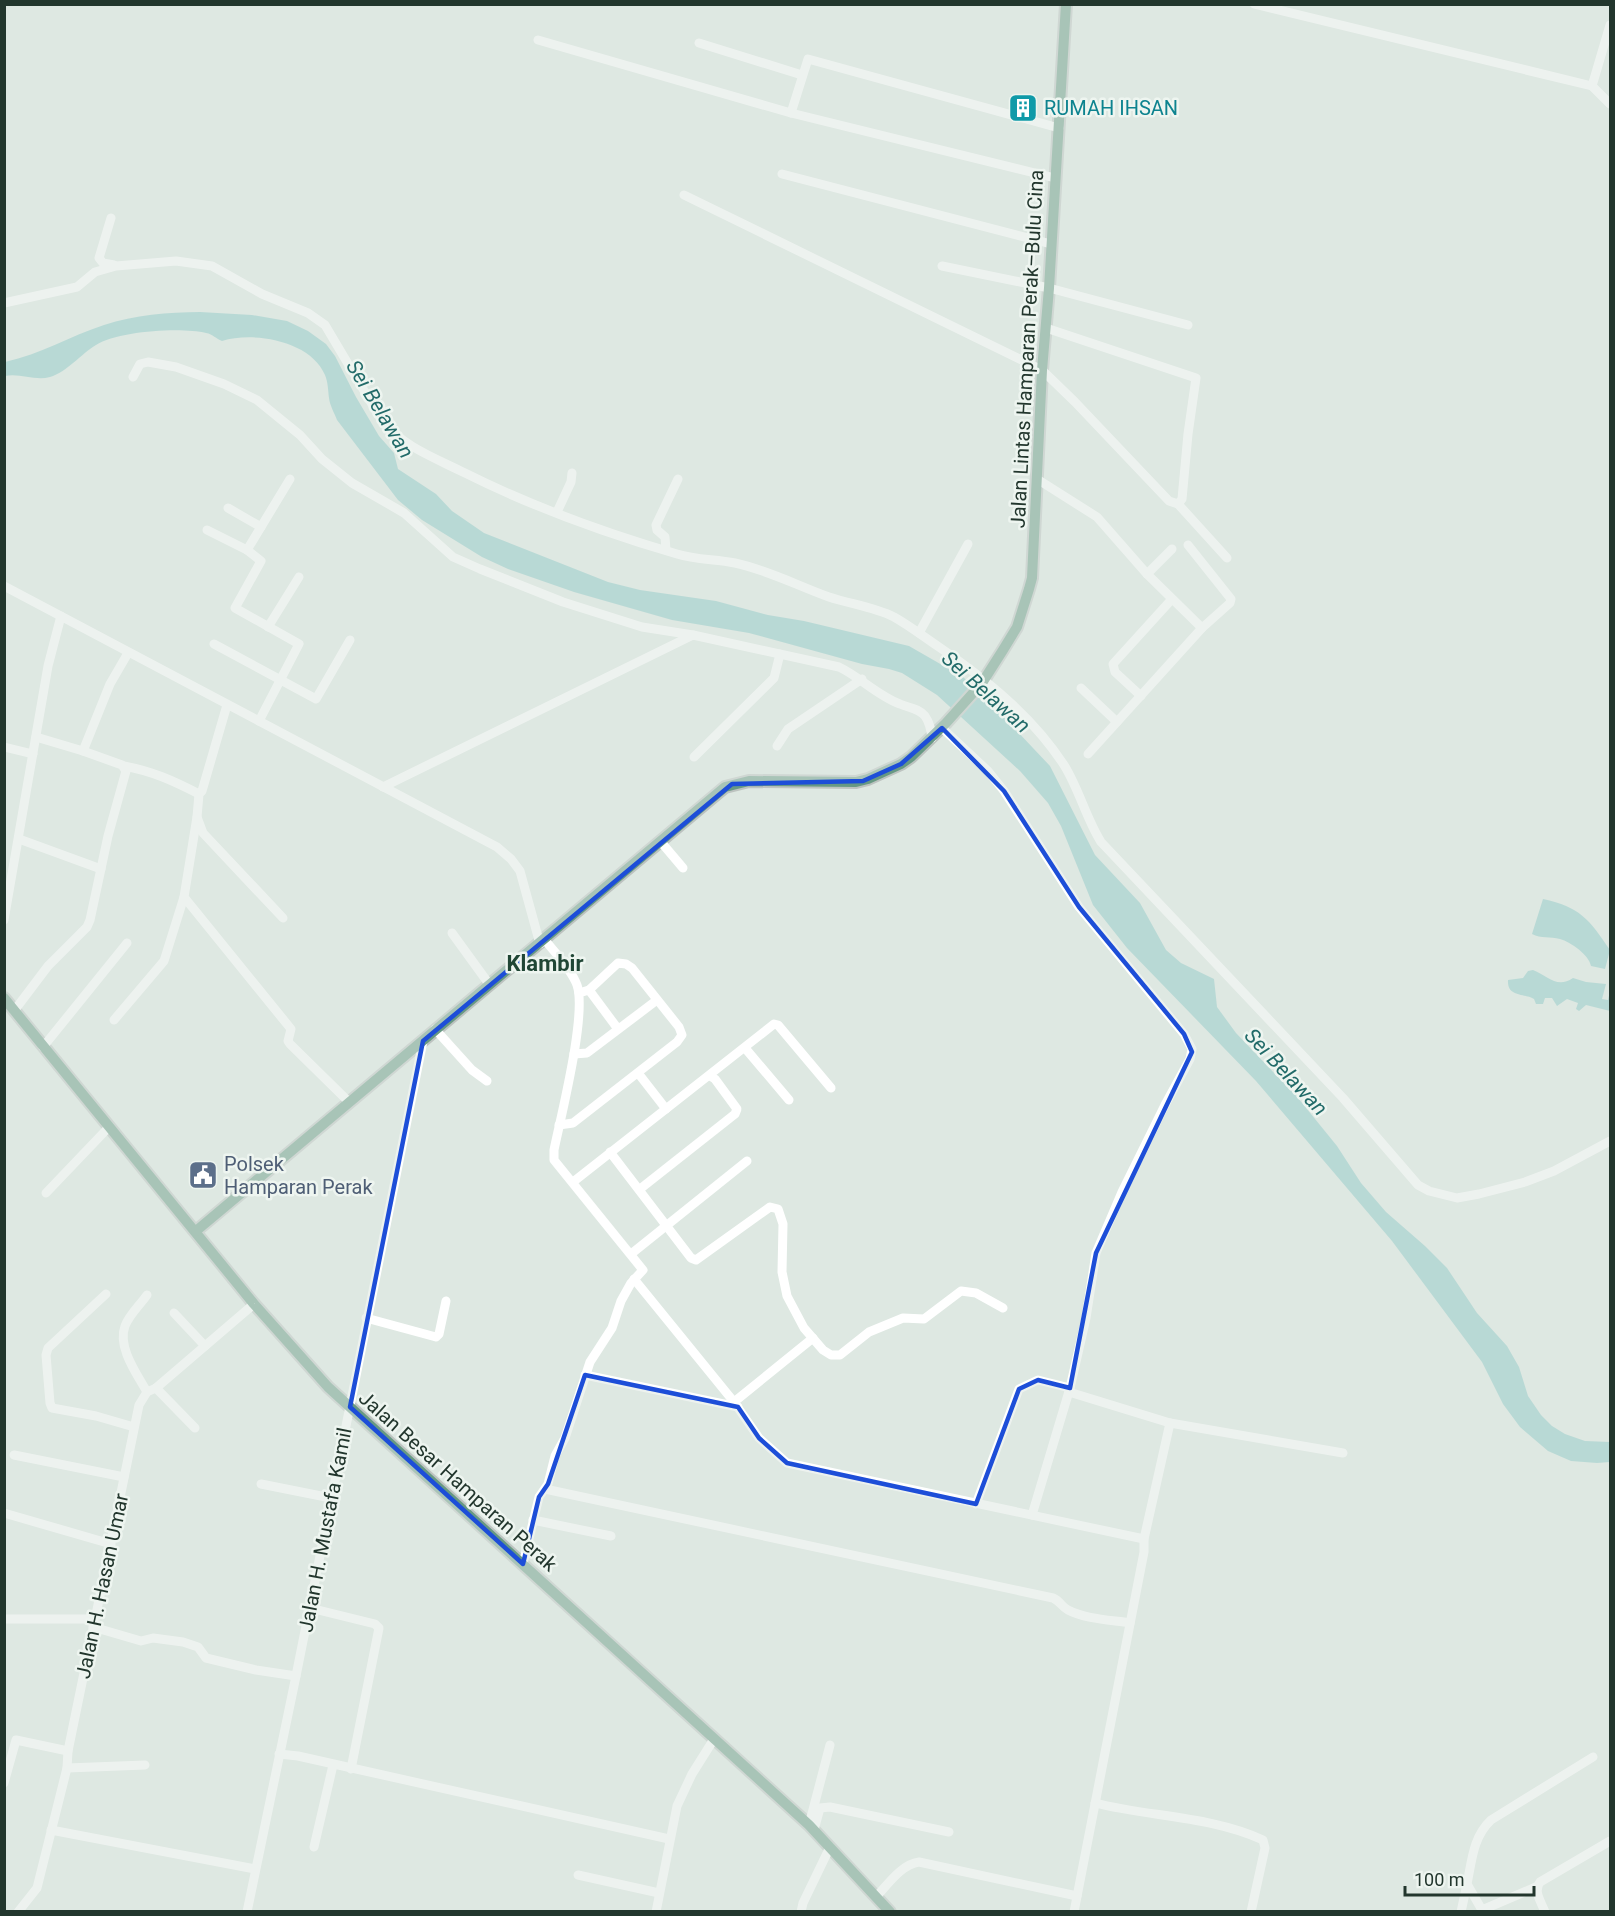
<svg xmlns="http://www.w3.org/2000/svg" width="1615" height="1916" font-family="Roboto,sans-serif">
<rect width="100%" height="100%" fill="#dee8e2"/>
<g fill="#8bc8c6">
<path d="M200,312L252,315L287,321L308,331L326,344L335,356L356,397L379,436L394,453L398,469L436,494L452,511L484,533L608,582L640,590L716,601L768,615L804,621L909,646L963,677L986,698L1050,766L1095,855L1140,903L1166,950L1181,963L1214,979L1217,1007L1236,1033L1298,1098L1337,1146L1361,1183L1386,1212L1425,1246L1447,1268L1477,1313L1507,1346L1519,1367L1528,1396L1541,1415L1552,1426L1565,1434L1585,1441L1610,1442V1462L1597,1463L1571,1461L1548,1451L1520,1427L1503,1404L1482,1362L1392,1241L1256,1081L1127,948L1093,905L1061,826L1048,803L1020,771L937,695L902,673L889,669L862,664L749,633L672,620L574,592L508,569L482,557L422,520L398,500L337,420C334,412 330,406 329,398C328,390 328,382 325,375C311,341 254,331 222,341C216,339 213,334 206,333C181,327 118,331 96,345C81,354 67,372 50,377C35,381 20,373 5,376V362C41,354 70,336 104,325C135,315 168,312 200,312Z"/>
<path d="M1543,899C1580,907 1589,919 1610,950L1605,969L1591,966C1589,955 1571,942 1560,939C1550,936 1541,939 1532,934Z"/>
<path d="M1533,970C1548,976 1557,989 1573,978L1586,982L1606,984L1602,999L1608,1000L1610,991V1011L1586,1005L1579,1011L1576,1009L1578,1003L1567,999L1557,1006L1552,998H1545L1543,1004H1536L1534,999C1523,993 1507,997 1508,980L1523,978L1528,971Z"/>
</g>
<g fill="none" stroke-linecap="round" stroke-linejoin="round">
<g stroke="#bdc3c0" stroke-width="14">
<g id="major">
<path d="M4,998L254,1304L328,1387L809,1825L890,1912"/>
<path d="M196,1231L725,787L749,781L856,782L868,779L901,764L911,757L946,723L982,683L1003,650L1017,627L1029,589L1032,578L1042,370L1049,288L1066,4"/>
</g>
</g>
<g stroke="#fff" stroke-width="9">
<path d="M1254,4L1592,86L1610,104"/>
<path d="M538,40L791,113L1055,178"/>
<path d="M699,43L802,75"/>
<path d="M1592,86L1610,25"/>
<path d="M791,113L808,59L1059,128"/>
<path d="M782,174L1051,244"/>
<path d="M684,195L1042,370L1075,402L1169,501L1178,504L1227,558"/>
<path d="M111,218L99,258L103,263L114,265"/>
<path d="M942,266L1049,288L1188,325"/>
<path d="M4,303L77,287L95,272L116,266L176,261L212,266L262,294L308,313L325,325L382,421C404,447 435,458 465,473C533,507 605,533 677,554C696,560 716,559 735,563C768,570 798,586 829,597C850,604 874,607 894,617C910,626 924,637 939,647C987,680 1032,716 1064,765C1079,789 1086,818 1101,842L1343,1098L1418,1185L1429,1191L1457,1198L1479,1194L1525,1182L1554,1171L1610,1141"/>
<path d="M1046,328L1196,378L1188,434L1182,499L1178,504"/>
<path d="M133,377L140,364L148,362L176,367L224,384L257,400L300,435L322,459L352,483L404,513L453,557L480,569L563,602L642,627L693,635L839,667C860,677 878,696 900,704C909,708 918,708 925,716C930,723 931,730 932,738"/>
<path d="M1037,479L1097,517L1147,574L1202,628L1230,603L1231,599L1188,545"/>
<path d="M228,508L261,527"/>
<path d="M557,512L571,482L572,473"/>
<path d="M207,530L247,550"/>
<path d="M666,550L665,537L657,530L656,525L678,479"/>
<path d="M1147,574L1172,549"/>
<path d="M4,586L497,847L511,859L520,871L540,944"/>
<path d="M268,627L299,577"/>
<path d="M919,633L968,544"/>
<path d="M214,644L316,699L350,640"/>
<path d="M1081,688L1117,722"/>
<path d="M1141,696L1115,672L1113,664L1172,599"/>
<path d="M227,705L202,791L199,794L197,817L203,833L283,918"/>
<path d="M259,721L299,644L235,608L261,561L247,550L290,479"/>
<path d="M942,728L988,771L1004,791L1079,907L1184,1034L1192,1049L1190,1059L1165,1105L1122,1192L1096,1253L1086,1318L1070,1388L1032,1515"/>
<path d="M36,737L83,751"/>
<path d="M777,746L788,729L862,679"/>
<path d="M4,747L33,754"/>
<path d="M1088,754L1202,628"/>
<path d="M694,757L774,678L780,654"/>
<path d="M124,766C152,771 174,781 199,794"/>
<path d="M383,787L693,635"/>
<path d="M197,817L184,897L291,1029L288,1041L290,1044L349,1102"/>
<path d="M19,839L101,869"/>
<path d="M661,842L683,868"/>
<path d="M4,920L48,666L61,616"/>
<path d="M452,933L489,984"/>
<path d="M589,990L618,1029"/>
<path d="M14,1011L48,966L87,927L90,920L108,836L126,771L122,765L83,751L110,684L128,653"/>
<path d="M114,1020L164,961L184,897"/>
<path d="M435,1029L472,1070L487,1081"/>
<path d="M43,1047L127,943"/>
<path d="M745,1048L789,1100"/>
<path d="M574,1054L587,1053L657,1000"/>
<path d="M638,1073L666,1109"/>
<path d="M559,1125L573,1123L677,1042L682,1035L679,1027L632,968L626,964L618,963L589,990L579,993"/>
<path d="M610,1152L691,1258L696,1260L770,1207L778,1209L783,1224L782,1272L787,1296L804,1328L823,1350L831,1355H840L869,1332L903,1318L924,1319L961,1291L976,1293L1003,1308"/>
<path d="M573,1182L774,1024L778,1025L831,1088"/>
<path d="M640,1189L735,1114L737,1109L715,1079L710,1076"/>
<path d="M46,1193L109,1127"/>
<path d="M631,1254L747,1161"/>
<path d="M634,1279L734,1402L759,1438L787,1463L1144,1539"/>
<path d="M106,1294L48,1348L46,1355L50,1403L52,1408L96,1416L134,1427"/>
<path d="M174,1313L205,1346"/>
<path d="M366,1318L436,1337L439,1334L446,1301"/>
<path d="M585,1375L738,1407"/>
<path d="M156,1388L195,1428"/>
<path d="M147,1392C137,1374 117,1347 125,1326C129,1315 140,1305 147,1295"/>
<path d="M1069,1392L1170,1423L1343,1453"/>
<path d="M734,1402L813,1338"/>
<path d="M14,1455L124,1477"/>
<path d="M261,1484L331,1498"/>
<path d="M545,1489L1053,1598C1060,1601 1062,1607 1068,1610C1085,1619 1111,1620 1130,1623"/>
<path d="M976,1504L1019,1389L1038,1380L1070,1388"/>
<path d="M4,1513L111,1544"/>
<path d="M533,1520L611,1536"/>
<path d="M523,1564L539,1497L548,1484L555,1456L565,1438L590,1362L612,1328L621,1301L631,1283L643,1270L554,1160V1150C561,1116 587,1014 577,985C571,969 556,954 545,940"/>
<path d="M310,1608L375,1624L379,1628L351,1769"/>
<path d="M4,1619H95"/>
<path d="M93,1627L141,1641L153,1638L183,1642L198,1647L206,1658L256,1670L296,1676"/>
<path d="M279,1754L298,1756L669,1839"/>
<path d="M67,1768L145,1765"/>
<path d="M4,1783L16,1740L68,1751"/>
<path d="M1095,1803C1150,1817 1211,1816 1263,1840L1265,1848L1251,1912"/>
<path d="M809,1825L830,1745"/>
<path d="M51,1830L255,1869"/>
<path d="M814,1830L820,1808L830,1807L949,1832"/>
<path d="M314,1847L333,1765"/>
<path d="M578,1875L659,1893"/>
<path d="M1536,1887L1482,1910L1467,1884C1472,1860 1473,1837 1491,1820L1593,1757"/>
<path d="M876,1897C888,1884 902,1864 919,1862L1077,1896"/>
<path d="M18,1912L37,1888L67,1768L68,1751L139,1405L147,1392L156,1388L254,1304"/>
<path d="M247,1912L296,1676L423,1041"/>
<path d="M656,1912L677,1806L692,1774L714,1739"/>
<path d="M801,1912L803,1903L830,1847"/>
<path d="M1074,1912L1144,1552V1539L1170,1423"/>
<path d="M1461,1912L1467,1884"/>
<path d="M1545,1912C1541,1901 1533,1892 1540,1882L1610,1841"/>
</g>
<use href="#major" stroke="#679983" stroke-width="10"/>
</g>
<path d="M0 0H1615V1916H0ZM942,728L1004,791L1079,907L1184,1034L1192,1052L1096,1253L1070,1388L1038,1380L1019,1389L976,1504L787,1463L759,1438L738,1407L585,1375L548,1484L539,1497L523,1564L350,1407L423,1041L732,784L863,781L901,764Z" fill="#dee8e2" fill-opacity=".55" fill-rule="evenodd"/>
<path fill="none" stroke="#1d4ed8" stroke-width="4.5" stroke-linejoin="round" d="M942,728L1004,791L1079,907L1184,1034L1192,1052L1096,1253L1070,1388L1038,1380L1019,1389L976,1504L787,1463L759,1438L738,1407L585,1375L548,1484L539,1497L523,1564L350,1407L423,1041L732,784L863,781L901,764Z"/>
<defs>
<g id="building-square" transform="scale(1.5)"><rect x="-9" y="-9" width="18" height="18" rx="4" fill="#0f9aa8" stroke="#eef5f0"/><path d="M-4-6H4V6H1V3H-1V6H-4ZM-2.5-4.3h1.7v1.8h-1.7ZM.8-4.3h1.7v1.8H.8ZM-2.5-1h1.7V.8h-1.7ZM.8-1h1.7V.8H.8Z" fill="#fff"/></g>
<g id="civic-square" transform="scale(1.5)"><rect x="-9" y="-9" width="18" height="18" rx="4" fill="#5c6f8a" stroke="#eef5f0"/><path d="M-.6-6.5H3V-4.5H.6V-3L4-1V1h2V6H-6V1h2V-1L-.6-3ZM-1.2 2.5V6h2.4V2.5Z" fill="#fff"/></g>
</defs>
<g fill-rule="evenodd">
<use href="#building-square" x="1023" y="108"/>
<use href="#civic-square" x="203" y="1175"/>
</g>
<g text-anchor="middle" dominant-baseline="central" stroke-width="5" stroke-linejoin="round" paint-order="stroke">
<g font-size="20" fill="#0d838f" stroke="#eef5f0" text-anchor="start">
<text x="1044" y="108">RUMAH IHSAN</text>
</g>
<g font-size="20" fill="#22362d" stroke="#eef5f0">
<text transform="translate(1027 349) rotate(-87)">Jalan Lintas Hamparan Perak–Bulu Cina</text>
<text transform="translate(458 1481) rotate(42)">Jalan Besar Hamparan Perak</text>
<text transform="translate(325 1530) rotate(-79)">Jalan H. Mustafa Kamil</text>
<text transform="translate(102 1586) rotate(-78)">Jalan H. Hasan Umar</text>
</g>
<g font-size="20" fill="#4e5e75" stroke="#eef5f0" text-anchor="start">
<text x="224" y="1164">Polsek<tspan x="224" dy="23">Hamparan Perak</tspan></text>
</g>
<g font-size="21" font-style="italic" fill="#226b69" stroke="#eef5f0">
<text transform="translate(380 409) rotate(59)">Sei Belawan</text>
<text transform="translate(986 692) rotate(42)">Sei Belawan</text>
<text transform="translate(1286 1072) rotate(47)">Sei Belawan</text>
</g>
<g font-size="22" font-weight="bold" fill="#204635" stroke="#eef5f0">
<text x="545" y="963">Klambir</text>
</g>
</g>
<rect width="1615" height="1916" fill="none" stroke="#22362d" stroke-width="12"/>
<path d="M1405 1886v9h129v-9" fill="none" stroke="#22362d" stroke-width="3"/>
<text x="1414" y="1886" font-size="18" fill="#22362d" stroke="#eef5f0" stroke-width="4.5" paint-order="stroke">100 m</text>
</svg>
